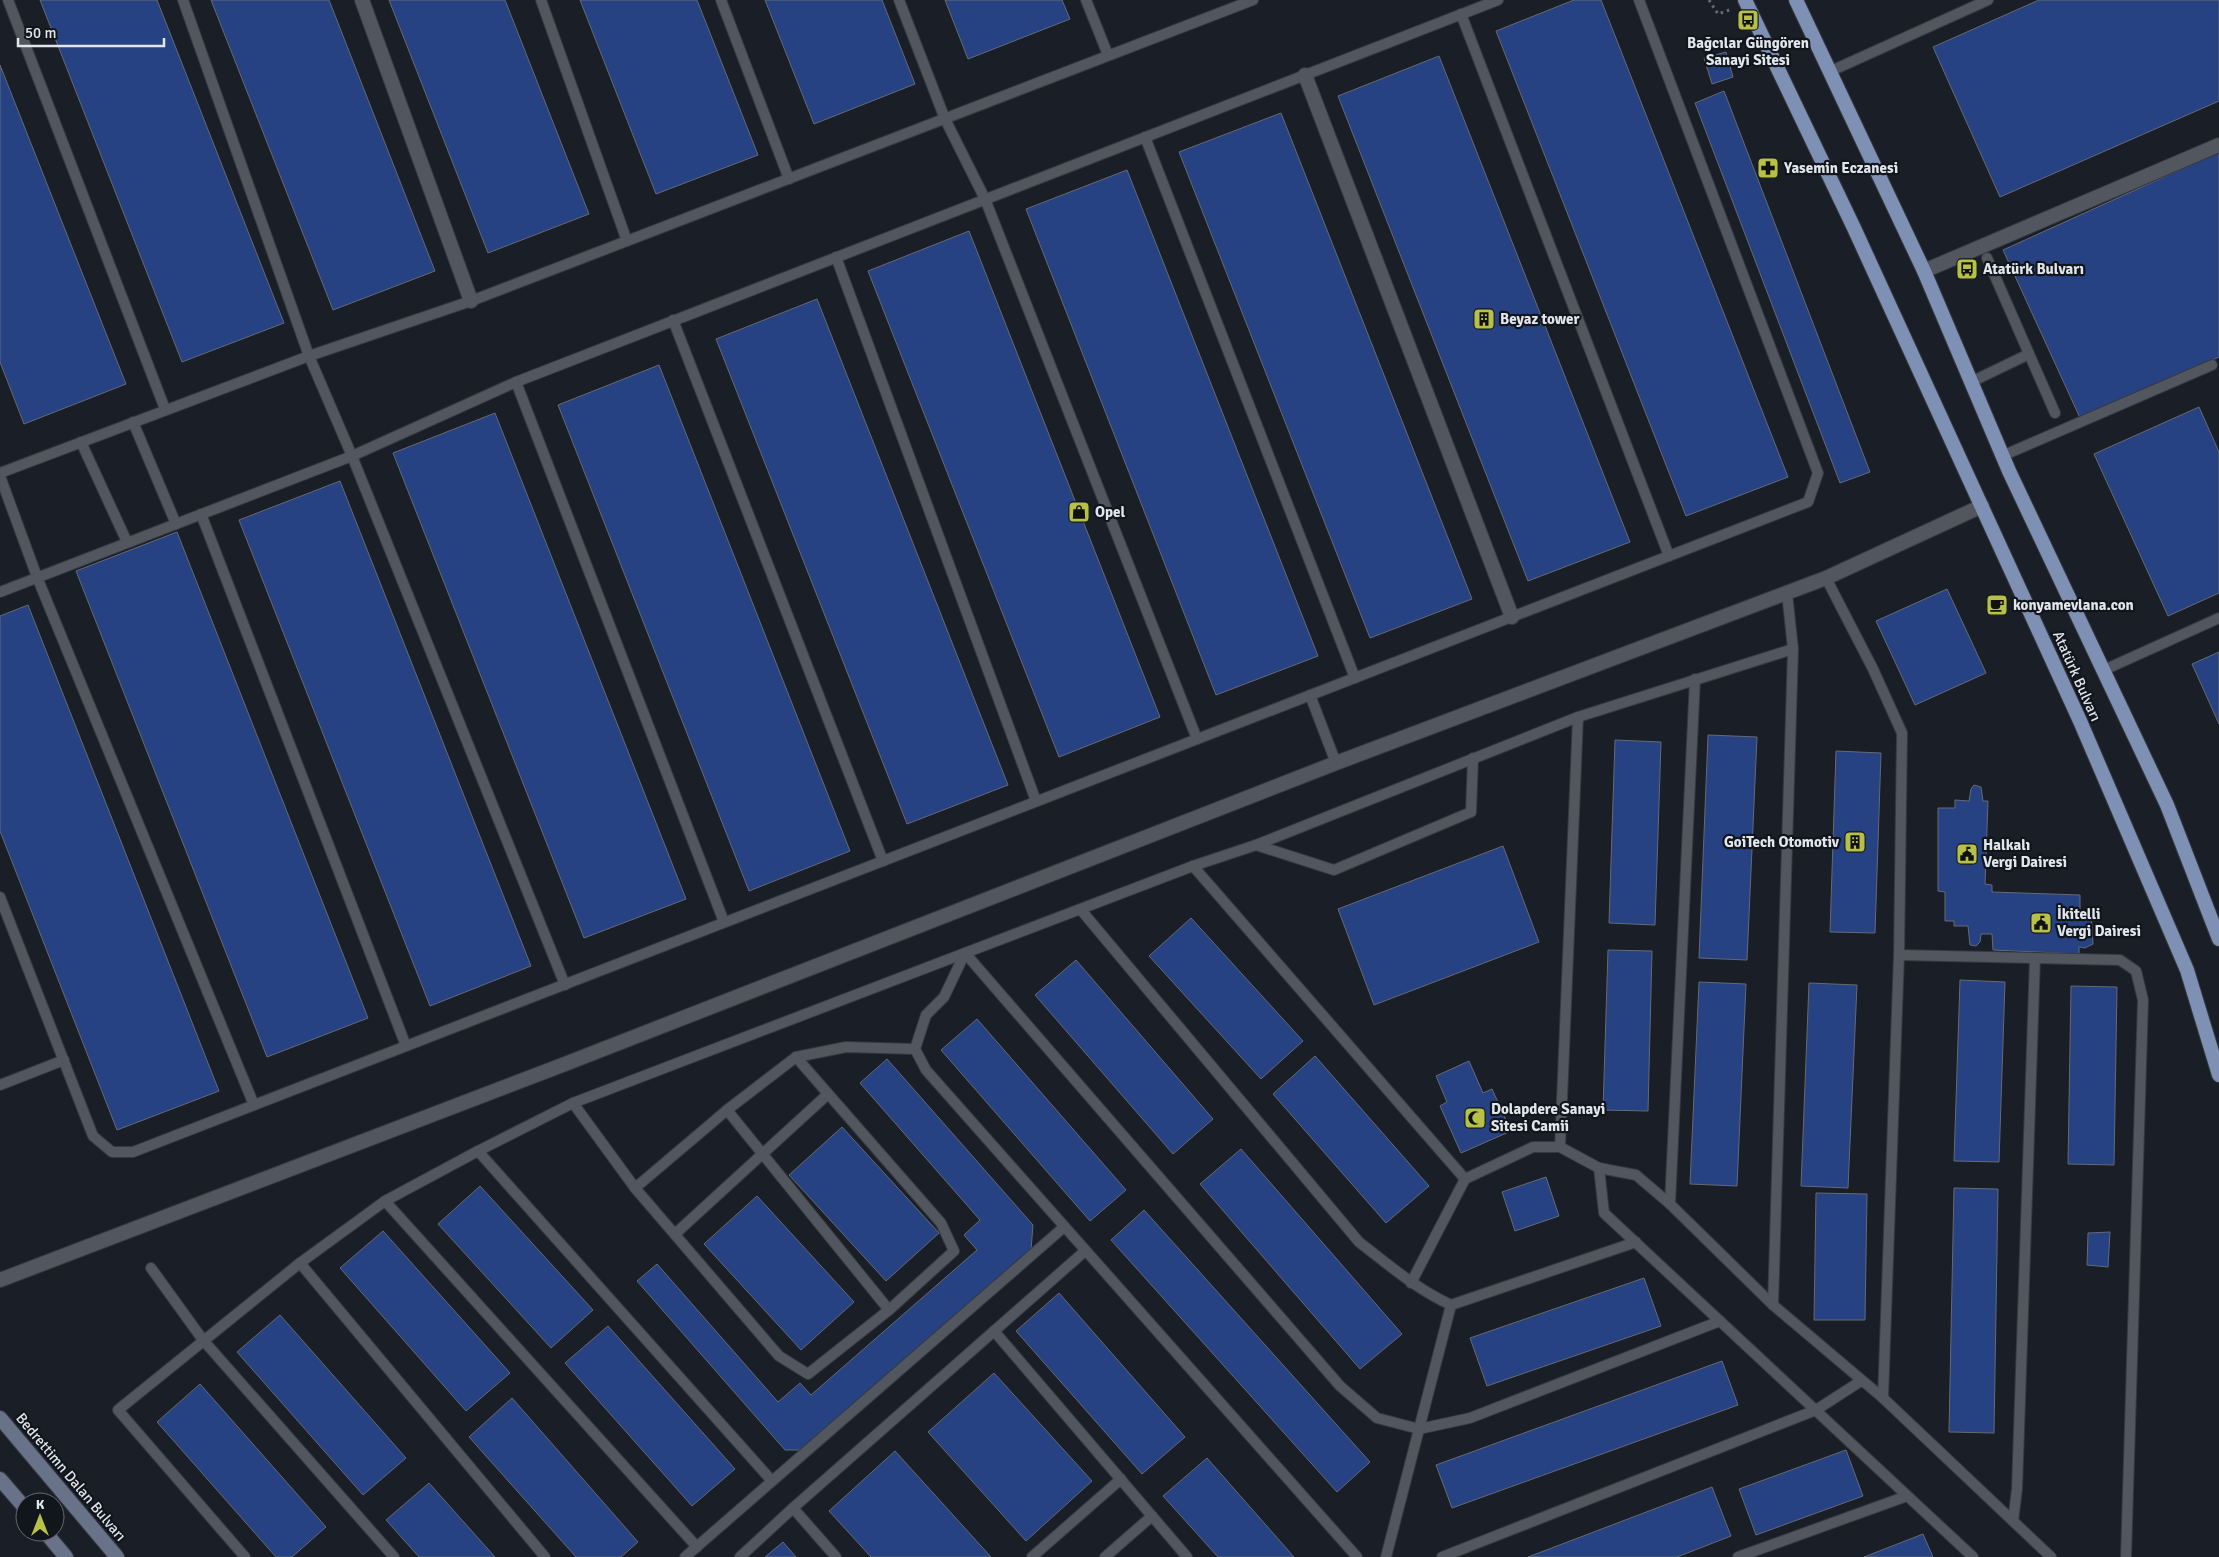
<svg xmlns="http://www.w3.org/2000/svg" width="2219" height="1557" font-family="Signika,sans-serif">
<rect width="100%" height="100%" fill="#1a1e26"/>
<g fill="#264282" stroke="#656a74">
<path d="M40,0H157L284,323L182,362Z"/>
<path d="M211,0H329L435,271L333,310Z"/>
<path d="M389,0H505L589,214L488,253Z"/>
<path d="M580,0H697L758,155L656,194Z"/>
<path d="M765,0H882L915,84L814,124Z"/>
<path d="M945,0H1062L1070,19L968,59Z"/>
<path d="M1574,0H1601L1788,477L1686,516L1496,31Z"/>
<path d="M2039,0H2219V101L2000,197L1933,47Z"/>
<path d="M1726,52L1733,77L1712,84L1704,58Z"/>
<path d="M1439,56L1630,542L1528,581L1338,96Z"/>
<path d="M0,65L126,384L24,424L0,362Z"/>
<path d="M1724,91L1870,472L1840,483L1695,103Z"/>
<path d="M1281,113L1472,599L1370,638L1179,152Z"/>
<path d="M2219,152V357L2081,420L2003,250Z"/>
<path d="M1127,170L1318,656L1216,695L1026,209Z"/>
<path d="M969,231L1160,717L1059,757L868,271Z"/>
<path d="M817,299L1008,785L907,824L716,339Z"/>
<path d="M659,365L850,851L749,891L558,405Z"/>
<path d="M2199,407L2219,452V593L2168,616L2094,454Z"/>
<path d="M495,413L686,899L584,938L393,453Z"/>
<path d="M340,481L531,966L430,1006L239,520Z"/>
<path d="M177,532L368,1018L267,1057L76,571Z"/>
<path d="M1947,589L1986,673L1915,705L1876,621Z"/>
<path d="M28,605L219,1091L117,1130L0,831V616Z"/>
<path d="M2219,652V724L2192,664Z"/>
<path d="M1708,735L1757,737L1747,960L1699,958Z"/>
<path d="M1615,740L1661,742L1655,925L1609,923Z"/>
<path d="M1836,751L1881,753L1875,933L1830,932Z"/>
<path d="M1974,785L1981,787L1983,801H1988L1985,884L1992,885V892L2080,895V912L2091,913L2093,944L2085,948L2079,947V954L1993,950L1992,934H1981L1980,942L1976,946L1970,945L1968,926H1954V921H1945V892L1938,891V808H1955V800L1969,801L1971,789Z"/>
<path d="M1503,846L1539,942L1374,1005L1338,909Z"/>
<path d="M1191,918L1303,1041L1261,1079L1149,956Z"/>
<path d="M1608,950L1652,951L1648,1111L1603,1110Z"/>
<path d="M1076,960L1213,1119L1173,1154L1035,995Z"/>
<path d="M1960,980L2005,982L1999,1162L1954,1161Z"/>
<path d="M1699,982L1746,984L1737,1186L1690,1184Z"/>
<path d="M1809,983L1857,985L1848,1188L1801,1186Z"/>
<path d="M2071,986L2117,987L2114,1165L2068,1164Z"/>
<path d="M977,1019L1126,1190L1090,1221L941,1050Z"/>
<path d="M1315,1056L1429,1186L1386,1223L1273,1094Z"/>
<path d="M887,1059L1033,1225L1031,1250L801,1450H785L637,1281L657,1264L778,1402L800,1383L811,1395L977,1250L964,1235L980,1220L860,1083Z"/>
<path d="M1469,1061L1483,1093L1492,1089L1511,1131L1461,1153L1440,1106L1447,1102L1436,1076Z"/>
<path d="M842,1127L939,1233L886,1281L789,1175Z"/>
<path d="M1241,1149L1402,1334L1360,1369L1200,1184Z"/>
<path d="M1546,1177L1559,1216L1515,1231L1502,1192Z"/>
<path d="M480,1186L593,1310L551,1348L438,1224Z"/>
<path d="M1954,1188L1998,1189L1994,1433L1949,1432Z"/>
<path d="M1816,1193L1867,1194L1865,1320H1814Z"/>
<path d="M757,1196L854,1302L801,1350L704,1244Z"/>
<path d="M1144,1210L1370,1462L1337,1492L1111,1240Z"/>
<path d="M383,1231L510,1373L466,1411L340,1268Z"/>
<path d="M2110,1232L2108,1267L2087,1265L2088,1233Z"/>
<path d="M1644,1278L1661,1326L1487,1386L1470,1338Z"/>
<path d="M1059,1293L1185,1437L1142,1474L1016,1331Z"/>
<path d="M280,1315L406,1458L363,1495L237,1352Z"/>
<path d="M608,1326L735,1469L692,1506L565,1363Z"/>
<path d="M1722,1361L1738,1405L1452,1508L1436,1465Z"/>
<path d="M994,1373L1092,1481L1026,1541L928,1432Z"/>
<path d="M200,1384L326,1527L292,1557H276L157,1422Z"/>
<path d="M512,1398L638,1542L621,1557H576L469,1437Z"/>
<path d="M1846,1450L1863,1496L1756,1535L1739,1489Z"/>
<path d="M895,1451L991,1557H871L829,1511Z"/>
<path d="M1207,1458L1294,1557H1218L1163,1496Z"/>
<path d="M429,1483L495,1557H419L386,1520Z"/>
<path d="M1712,1487L1731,1536L1677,1557H1528Z"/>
<path d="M1923,1534L1933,1557H1864Z"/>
<path d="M783,1542L796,1557H765Z"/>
</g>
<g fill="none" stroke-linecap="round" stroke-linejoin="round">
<g stroke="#36393f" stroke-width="12">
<g id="service">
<path d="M8,0L165,409"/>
<path d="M183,0L309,356L352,456L565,985"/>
<path d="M541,0L627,241"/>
<path d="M721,0L789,179"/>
<path d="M899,0L945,119L985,199L1197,739"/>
<path d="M1086,0L1108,55"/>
<path d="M1461,14L1669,556"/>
<path d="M1831,71L1988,0"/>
<path d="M1145,137L1355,678"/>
<path d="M836,257L1036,801"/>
<path d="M1987,258L2055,413"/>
<path d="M673,320L883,861"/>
<path d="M516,382L724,922"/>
<path d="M1971,382L2029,354"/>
<path d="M133,422L176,524"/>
<path d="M81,442L127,542"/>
<path d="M2002,456L2212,365"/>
<path d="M0,473L309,356L471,301L1253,0"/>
<path d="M0,476L37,577L254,1105"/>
<path d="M201,514L406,1046"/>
<path d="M1826,578L1873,669L1902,733L1899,955L1883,1398"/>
<path d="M0,592L352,456L516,382L1498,0"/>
<path d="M2104,670L2219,618"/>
<path d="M1310,695L1336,763"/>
<path d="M1256,845L1334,870L1471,812L1473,758"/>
<path d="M1193,866L1465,1179"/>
<path d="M0,897L93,1136L112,1152H133L1808,502L1818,473L1639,0"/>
<path d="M1081,910L1359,1242C1389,1265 1416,1289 1451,1305L1636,1242"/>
<path d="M1899,955L2120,960L2136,971L2143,1000L2126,1557"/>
<path d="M0,1085L64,1060"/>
<path d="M573,1103L635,1188L727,1110L796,1057L846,1047L915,1049"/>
<path d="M727,1110L889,1310"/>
<path d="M1560,1147L1578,717"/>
<path d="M1599,1168L1604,1213L1973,1557"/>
<path d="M635,1188L779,1356L808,1374L889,1310L954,1251L941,1223L796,1057"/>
<path d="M385,1201L697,1547"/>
<path d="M1670,1204L1695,679"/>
<path d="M675,1234L828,1094"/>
<path d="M300,1263L545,1557"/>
<path d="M151,1268L203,1340L394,1557"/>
<path d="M1411,1283L1465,1179L1533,1147H1560L1599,1168L1636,1175L1670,1204L1773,1305L1883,1398L2051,1557"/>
<path d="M1773,1305L1793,649L1787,593"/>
<path d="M994,1331L1187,1557"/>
<path d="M772,1481L478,1151L573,1103L965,953L1340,1386L1377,1418L1419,1429L1470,1418L1720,1321"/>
<path d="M793,1508L836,1557"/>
<path d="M2013,1521L2017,1489L2035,958"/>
<path d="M245,1557L118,1410L300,1263L385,1201L478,1151"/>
<path d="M685,1557L1064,1227"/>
<path d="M740,1557L793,1508L1085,1251"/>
<path d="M1032,1557L1121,1479"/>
<path d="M1105,1557L1152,1516"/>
<path d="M1357,1557L926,1070L915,1049L926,1015L944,997L965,953L1193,866L1256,845L1578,717L1793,649"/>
<path d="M1386,1557L1451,1305"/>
<path d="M1442,1557L1816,1410L1861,1381"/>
<path d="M1738,1557L1907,1496"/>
</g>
</g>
<g stroke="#36393f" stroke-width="16">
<g id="minor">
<path d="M362,0L471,301"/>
<path d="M1305,75L1512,617"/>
<path d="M1924,271L2219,145"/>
<path d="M0,1280L565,1064L1336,763L1826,578L1982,506"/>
</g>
</g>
<g stroke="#36393f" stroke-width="16">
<g id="secondary">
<path d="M0,1418L117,1557"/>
<path d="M0,1479L25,1508"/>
<path d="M45,1532L66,1557"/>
</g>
</g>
<g stroke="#36393f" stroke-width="16">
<g id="primary">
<path d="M1745,0L1854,228L2080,721L2187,970L2219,1075"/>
<path d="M1796,0L1924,271L2009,471L2167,805L2219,939"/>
</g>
</g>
<path stroke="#676b72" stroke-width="3" stroke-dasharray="2.5 4" stroke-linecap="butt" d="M1709,0L1718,14L1732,9"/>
<use href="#service" stroke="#51565f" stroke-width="10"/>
<use href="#minor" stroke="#51565f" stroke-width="14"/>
<use href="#secondary" stroke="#68738a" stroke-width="14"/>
<use href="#primary" stroke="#7e91b5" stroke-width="14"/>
</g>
<defs>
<g id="bus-square" transform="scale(1.125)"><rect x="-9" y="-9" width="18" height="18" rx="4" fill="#b7c148" stroke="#11151c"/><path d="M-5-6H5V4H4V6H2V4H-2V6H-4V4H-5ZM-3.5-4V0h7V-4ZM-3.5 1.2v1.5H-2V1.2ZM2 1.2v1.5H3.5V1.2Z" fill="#111"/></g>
<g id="pharmacy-square" transform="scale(1.125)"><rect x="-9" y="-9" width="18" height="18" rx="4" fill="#b7c148" stroke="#11151c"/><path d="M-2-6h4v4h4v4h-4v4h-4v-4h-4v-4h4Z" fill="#111"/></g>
<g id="building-square" transform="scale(1.125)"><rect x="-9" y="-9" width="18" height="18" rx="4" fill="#b7c148" stroke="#11151c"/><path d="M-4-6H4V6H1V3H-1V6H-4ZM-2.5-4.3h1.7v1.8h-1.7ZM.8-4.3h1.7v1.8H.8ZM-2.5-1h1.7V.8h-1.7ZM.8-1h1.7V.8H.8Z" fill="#111"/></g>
<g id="shop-square" transform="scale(1.125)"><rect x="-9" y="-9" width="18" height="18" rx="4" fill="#b7c148" stroke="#11151c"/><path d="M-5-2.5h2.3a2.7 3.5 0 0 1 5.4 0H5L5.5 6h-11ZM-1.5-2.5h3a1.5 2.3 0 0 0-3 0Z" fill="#111"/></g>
<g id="cafe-square" transform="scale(1.125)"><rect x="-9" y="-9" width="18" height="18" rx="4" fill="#b7c148" stroke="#11151c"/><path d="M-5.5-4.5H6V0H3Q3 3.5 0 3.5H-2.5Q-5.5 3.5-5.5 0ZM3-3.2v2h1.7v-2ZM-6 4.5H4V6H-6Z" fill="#111"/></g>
<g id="civic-square" transform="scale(1.125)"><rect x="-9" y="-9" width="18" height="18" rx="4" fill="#b7c148" stroke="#11151c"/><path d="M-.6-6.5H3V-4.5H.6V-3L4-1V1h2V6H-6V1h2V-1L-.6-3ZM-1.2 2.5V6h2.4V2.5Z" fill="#111"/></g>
<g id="mosque-square" transform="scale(1.125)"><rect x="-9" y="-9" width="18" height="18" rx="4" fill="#b7c148" stroke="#11151c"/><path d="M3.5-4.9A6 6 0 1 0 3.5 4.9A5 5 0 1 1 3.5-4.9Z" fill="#111"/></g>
</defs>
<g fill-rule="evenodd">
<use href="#bus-square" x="1748" y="20"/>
<use href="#pharmacy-square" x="1768" y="168"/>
<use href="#bus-square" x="1967" y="269"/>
<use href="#building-square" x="1484" y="319"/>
<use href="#shop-square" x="1079" y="512"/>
<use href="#cafe-square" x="1997" y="605"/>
<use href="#building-square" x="1855" y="842"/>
<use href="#civic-square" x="1967" y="854"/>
<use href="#civic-square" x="2041" y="923"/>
<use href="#mosque-square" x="1475" y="1118"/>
</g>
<g text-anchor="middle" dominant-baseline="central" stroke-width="4.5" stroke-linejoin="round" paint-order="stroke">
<g font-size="15" font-weight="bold" fill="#e2e5eb" stroke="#11151c" text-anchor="start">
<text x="1748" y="43" text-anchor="middle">Bağcılar Güngören<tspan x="1748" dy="17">Sanayi Sitesi</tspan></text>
<text x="1784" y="168">Yasemin Eczanesi</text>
<text x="1983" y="269">Atatürk Bulvarı</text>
<text x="1500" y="319">Beyaz tower</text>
<text x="1095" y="512">Opel</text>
<text x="2013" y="605">konyamevlana.con</text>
<text x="1839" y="842" text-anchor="end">GoiTech Otomotiv</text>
<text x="1983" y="845">Halkalı<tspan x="1983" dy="17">Vergi Dairesi</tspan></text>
<text x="2057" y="914">İkitelli<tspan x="2057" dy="17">Vergi Dairesi</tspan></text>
<text x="1491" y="1109">Dolapdere Sanayi<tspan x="1491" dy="17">Sitesi Camii</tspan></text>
</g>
<g font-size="15" fill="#e2e5eb" stroke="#11151c">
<text transform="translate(2077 676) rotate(66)">Atatürk Bulvarı</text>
<text transform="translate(71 1477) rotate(50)">Bedrettimn Dalan Bulvarı</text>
</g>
</g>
<g transform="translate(40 1517)"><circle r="24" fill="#11151c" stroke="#65686f"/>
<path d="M0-4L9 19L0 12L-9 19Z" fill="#b7c148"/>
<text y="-8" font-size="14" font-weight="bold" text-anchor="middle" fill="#e2e5eb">K</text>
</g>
<path d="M18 38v8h146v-8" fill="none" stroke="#e2e5eb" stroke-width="2.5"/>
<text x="25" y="38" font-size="15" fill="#e2e5eb" stroke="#11151c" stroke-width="4" paint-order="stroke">50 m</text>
</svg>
